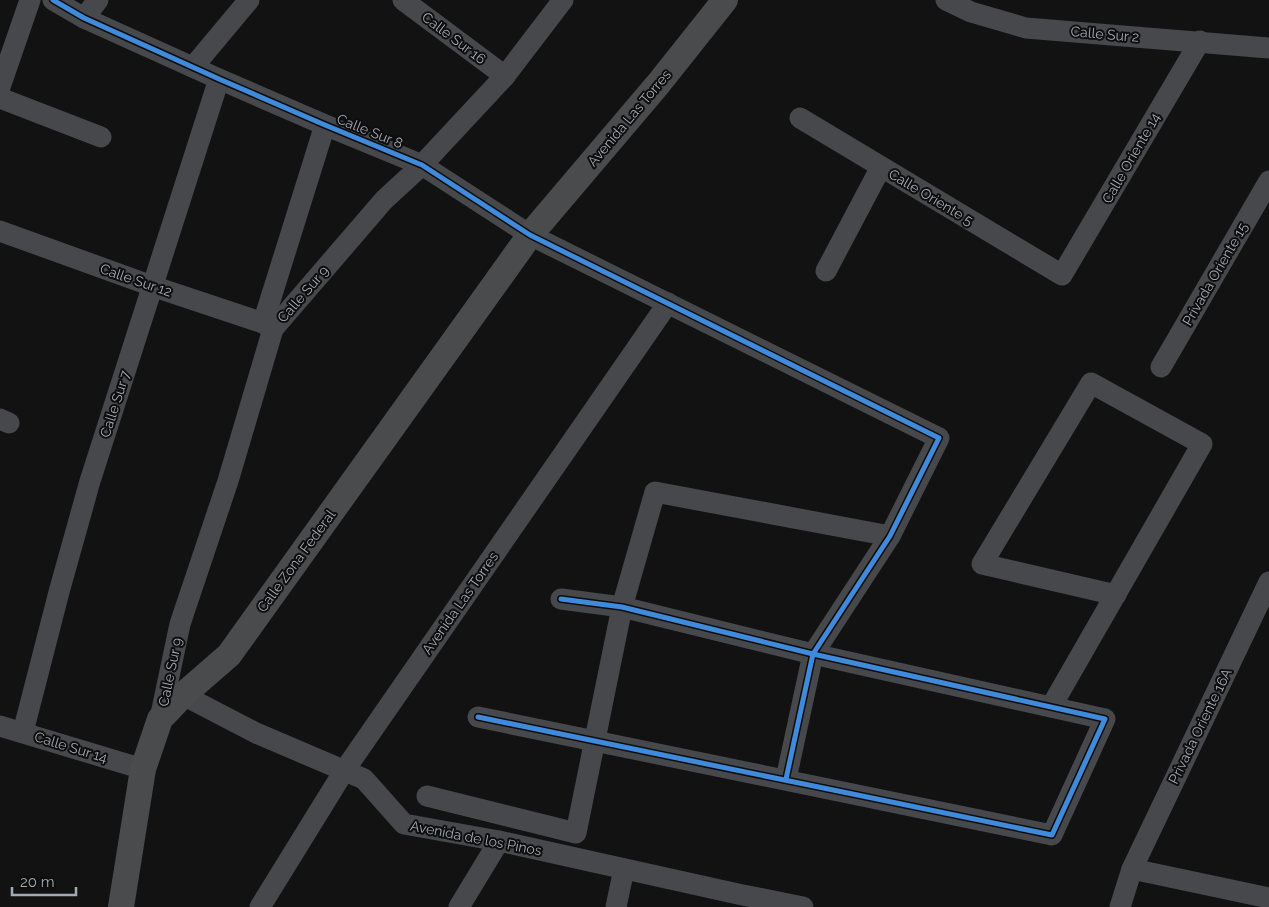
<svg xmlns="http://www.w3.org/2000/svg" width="1269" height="907" font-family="Raleway,sans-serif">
<rect width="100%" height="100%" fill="#121213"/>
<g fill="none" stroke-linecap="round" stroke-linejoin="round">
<g stroke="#47484b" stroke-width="21">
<path d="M53,0L84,18L219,79L325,125L422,165L530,235L939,438L890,536L813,654L786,779"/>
<path d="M403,0L505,76"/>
<path d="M946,0L971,12L1026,28L1269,48"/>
<path d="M84,18L98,0"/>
<path d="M193,67L249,0"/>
<path d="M0,87L30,0"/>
<path d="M0,98L101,137"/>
<path d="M800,118L1062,275L1200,41"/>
<path d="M0,231L152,286L263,323L273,329"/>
<path d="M826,271L881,167"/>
<path d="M263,323L325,125"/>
<path d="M1161,367L1269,181"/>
<path d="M0,419L9,423"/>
<path d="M183,695L256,733L364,779L404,824L499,841L738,894L803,907"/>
<path d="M1051,707L1202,444L1091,383L982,564L1116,595"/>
<path d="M478,717L1052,835L1105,719L813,654L622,607L561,599"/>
<path d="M160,719L180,624L228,481L273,329L384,200L422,165L505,76L563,0"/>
<path d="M0,726L143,769"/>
<path d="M23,732L59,592L90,481L219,79"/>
<path d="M427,796L576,833L622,607L655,492L890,536"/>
<path d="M1132,869L1269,898"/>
<path d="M260,907L344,771L668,303"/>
<path d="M459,907L499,841"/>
<path d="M616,907L624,869"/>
<path d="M1120,907L1132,869L1269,582"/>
</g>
<path stroke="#494b4d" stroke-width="26" d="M121,907L143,769L160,719L183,695L229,655L530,235L659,83L725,0"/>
<g stroke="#0d0d0e" stroke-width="8">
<g id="cycleway">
<path d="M53,0L84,18L219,79L325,125L422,165L530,235L939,438L890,536L813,654L786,779"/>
<path d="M478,717L1052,835L1105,719L813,654L622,607L561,599"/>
</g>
</g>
<use href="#cycleway" stroke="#408adc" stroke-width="5"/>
</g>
<g text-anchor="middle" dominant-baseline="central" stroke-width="4" stroke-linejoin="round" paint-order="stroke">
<g font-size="14" fill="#a3aab4" stroke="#0d0d0e">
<text transform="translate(1105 34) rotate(5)">Calle Sur 2</text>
<text transform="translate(454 38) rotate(37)">Calle Sur 16</text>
<text transform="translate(629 118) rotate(-50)">Avenida Las Torres</text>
<text transform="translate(370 131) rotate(22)">Calle Sur 8</text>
<text transform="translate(1131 158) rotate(-60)">Calle Oriente 14</text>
<text transform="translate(931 197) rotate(31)">Calle Oriente 5</text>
<text transform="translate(1215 274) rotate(-60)">Privada Oriente 15</text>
<text transform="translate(136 280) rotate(19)">Calle Sur 12</text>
<text transform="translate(303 294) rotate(-49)">Calle Sur 9</text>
<text transform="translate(115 404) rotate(-72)">Calle Sur 7</text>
<text transform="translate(296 561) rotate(-54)">Calle Zona Federal</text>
<text transform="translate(460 603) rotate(-55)">Avenida Las Torres</text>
<text transform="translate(170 672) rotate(-78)">Calle Sur 9</text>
<text transform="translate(1200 726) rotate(-64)">Privada Oriente 16A</text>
<text transform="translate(71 747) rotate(17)">Calle Sur 14</text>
<text transform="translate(476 838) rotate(11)">Avenida de los Pinos</text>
</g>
</g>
<path d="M12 887v8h64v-8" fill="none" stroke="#a3aab4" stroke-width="2.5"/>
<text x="20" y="887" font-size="15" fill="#a3aab4" stroke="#0d0d0e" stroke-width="4" paint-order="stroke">20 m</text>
</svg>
